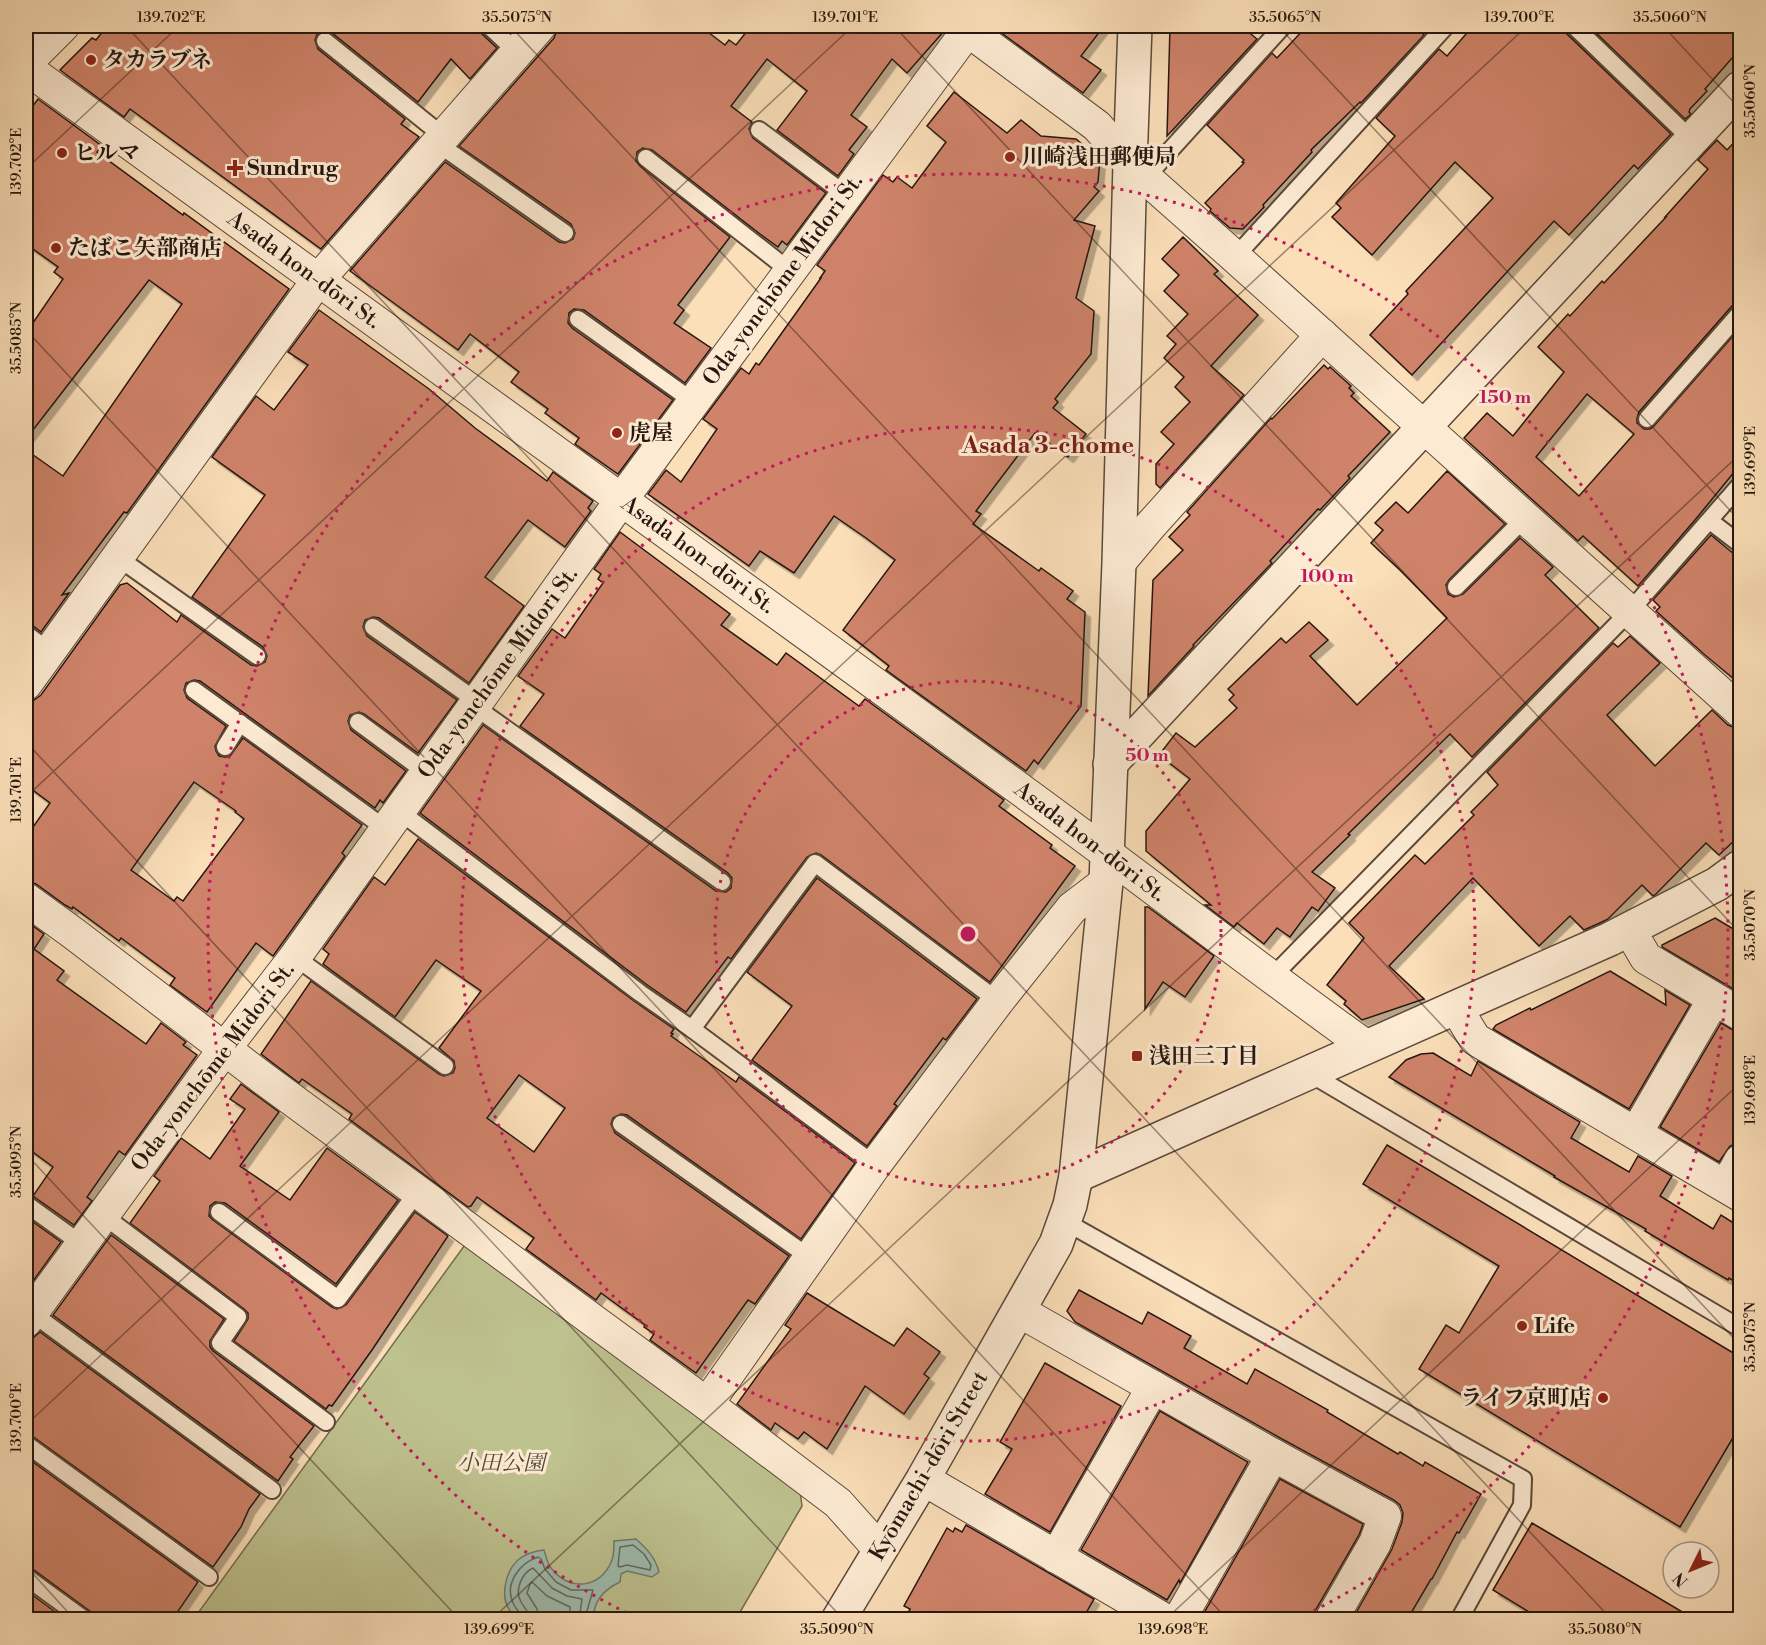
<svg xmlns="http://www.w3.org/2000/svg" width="1766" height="1645" font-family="'Libre Bodoni','Noto Serif JP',serif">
<defs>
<filter id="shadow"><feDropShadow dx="5.5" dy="5.5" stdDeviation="0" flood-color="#0004"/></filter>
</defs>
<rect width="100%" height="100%" fill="#fbdfb9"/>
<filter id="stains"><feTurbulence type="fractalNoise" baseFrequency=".00333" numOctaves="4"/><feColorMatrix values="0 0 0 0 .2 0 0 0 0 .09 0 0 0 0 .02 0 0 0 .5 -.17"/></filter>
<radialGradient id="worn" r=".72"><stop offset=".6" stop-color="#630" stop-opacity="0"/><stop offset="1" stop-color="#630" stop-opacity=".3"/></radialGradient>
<path fill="#bec28f" stroke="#726c4f" stroke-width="1.5" d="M467,1242L800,1491L802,1506L736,1619L193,1620Z"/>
<path fill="#9fbdaf" stroke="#6f7b6f" stroke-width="1.5" d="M636,1539C647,1549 655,1557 659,1572L652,1577L627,1571L621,1574L620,1582C603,1590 594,1601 593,1619H518C515,1616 511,1613 509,1609C500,1595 506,1571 518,1560C525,1554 535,1551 544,1550C546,1556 547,1563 551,1568C569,1592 601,1589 612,1560C614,1555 614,1547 614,1541Z"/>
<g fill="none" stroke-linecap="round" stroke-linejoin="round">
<g stroke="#626a5f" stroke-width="1.5">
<path d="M633,1545L644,1554L651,1565L650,1570L627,1565L620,1567L618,1566L620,1547Z"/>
<path d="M522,1620C521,1612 516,1610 513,1603C504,1583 520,1563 538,1557L541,1559L545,1569L556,1582L571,1590H593L587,1611V1620"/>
<path d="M530,1620C529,1611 525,1609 521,1602C514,1590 522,1573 533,1568L552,1588L567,1596L582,1599L579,1620"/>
<path d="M539,1620L537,1609L527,1593L530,1584L532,1582L547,1596L570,1607V1620"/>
</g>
</g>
<g fill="#cf836b" stroke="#26170f" stroke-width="1.5" fill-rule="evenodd" filter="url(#shadow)">
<path d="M107,26H479L481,33L497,48L470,79L451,59L418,102L332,33L326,31L317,34L315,40L318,49L405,119L401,124L419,137L321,249L130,109L124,117L60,70L92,38L96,40Z"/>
<path d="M557,26H700L725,45L729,40L736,45L751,26H944L945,30L907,73L892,59L851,115L867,127L849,150L854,154L838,176L777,130L807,91L767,59L731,106L752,122L749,129L753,138L826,193L787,245L782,241L778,247L760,234L652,150L643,148L637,152L636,161L640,166L730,237L678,305L684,310L674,323L711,348L685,383L584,310L574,309L569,313L568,323L572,328L673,400L618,474L575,444L579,438L545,413L548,409L511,382L519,372L470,334L458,350L350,271L445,162L559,242L565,243L573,239L575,233L571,224L459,146L554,38L557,30Z"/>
<path d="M992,26H1104L1081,56L1101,70L1083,93Z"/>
<path d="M1170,26H1241L1257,39L1167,136Z"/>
<path d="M1307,26H1414L1424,35L1361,103L1360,102L1311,150L1312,152L1263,205L1264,207L1243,229L1230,228L1210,211L1211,209L1205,203L1244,163L1242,162L1244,160L1207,125L1272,53L1277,58Z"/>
<path d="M1473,26H1564L1567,34L1671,134L1638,169L1634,165L1569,235L1554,221L1412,375L1370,335L1408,294L1406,291L1493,198L1455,162L1372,255L1332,217L1341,208L1336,203L1395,136L1376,118L1439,49L1447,56Z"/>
<path d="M1589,26H1740V49L1705,89L1707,91L1690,109L1689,112L1691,114L1685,119Z"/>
<path d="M954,92L1007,133L1021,120L1041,136L1076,139L1100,159L1098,182L1094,187L1099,191L1074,220L1095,226L1076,298L1094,311L1091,354L1055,399L1058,402L1053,408L1086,434L1068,457L1035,433L976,511L981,514L973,524L1039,571L1041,568L1073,591L1067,599L1085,612L1081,706L1038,764L1034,760L1026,771L886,670L889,666L843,630L895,560L866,538L834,516L794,573L760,551L749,566L648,494L666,470L681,482L717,429L703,419L741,368L749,374L756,363L759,365L821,278H820L825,271L817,265L883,175L893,182L897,177L912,188L946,142L927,126Z"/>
<path d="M38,99L102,146L97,152L183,215L184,213L289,289L127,513L124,512L62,595L69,593L41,632L32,625L26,624V450L63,476L182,304L149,280L26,439V333L63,279L54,272L58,267L26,244V115Z"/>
<path d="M1740,136V303L1732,306L1639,412L1637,418V423L1644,429H1650L1654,426L1740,328V465L1695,520L1638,586L1583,536L1578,541L1464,438L1487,413L1513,436L1564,372L1538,347L1568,314L1570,316L1602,281L1604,283L1666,217H1665L1708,169L1698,160L1717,140L1727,150ZM1587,394L1634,434L1579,496L1536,457Z"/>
<path d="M1183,237L1218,271L1214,274L1258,315L1211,366L1244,395L1160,488L1156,484V464L1174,444L1161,432L1190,402L1175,387L1184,377L1164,358L1176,344L1167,336L1188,314L1164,291L1179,275L1162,259Z"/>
<path d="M319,310L429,389L475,428L547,481L553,472L593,501L588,508L591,511L565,547L528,520L485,577L524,606L469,683L379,618L373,617L365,620L363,627L367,636L457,700L418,753L364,714L359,712L350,715L348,721L351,730L406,771L383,803L380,800L375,808L200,681L194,680L186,683L184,690L187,698L226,726L215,746L216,751L219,756L225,757L230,756L243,738L362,825L342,853L345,856L273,956L256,943L207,1012L170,985L175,978L121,938L119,941L73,907L72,909L65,905L36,884L26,881V837L50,803L26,785V702L34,700L41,695L120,585L127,583L177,622L181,615L251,665L257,666L265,662L267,656L263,647L192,597L265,495L212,457L256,396L274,410L308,365L288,352ZM194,782L236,811L235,812L244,819L183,901L177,897L174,901L131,870Z"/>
<path d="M1324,365L1328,369L1330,367L1351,386L1349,388L1354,393L1351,396L1390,432L1348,476L1350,478L1320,510L1318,509L1270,561L1272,563L1193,645L1194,646L1148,696L1153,580L1183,550L1169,537L1190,515L1187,512L1271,418L1272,419Z"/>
<path d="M1447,471L1505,524L1449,580L1446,585L1448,594L1454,597L1463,594L1520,538L1553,567L1545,575L1599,628L1472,757L1450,734L1348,834L1350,835L1312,872L1335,888L1318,911L1312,907L1290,937L1277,928L1264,944L1237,923L1234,927L1205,905H1211L1146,851V831L1190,779L1159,755L1176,733L1195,747L1237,708L1229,700L1234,695L1228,689L1281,638L1286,643L1309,622L1328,640L1310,656L1357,705L1447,618L1400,570L1371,543L1383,530L1375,523L1396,502L1408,513Z"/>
<path d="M620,532L730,614L721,625L777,665L786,653L859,706L865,699L1004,800L999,806L1052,845L1050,848L1075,866L990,982L821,855L816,853L807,857L731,959L728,957L686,1012L646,984L420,813L483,725L716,891L726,892L731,888L732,878L728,873L520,726L544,694L518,676L552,629L565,638L603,583L598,579L601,574L594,569Z"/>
<path d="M1711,535L1740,559V687L1738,685L1740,684L1705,655L1656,611L1660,607L1653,600Z"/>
<path d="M1630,636L1660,663L1607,715L1655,766L1712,710L1728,725L1736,728H1740V835L1719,855L1706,843L1656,894L1653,896L1642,885L1608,919L1602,922L1584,930L1570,916L1539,946L1473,878L1389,966L1424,999L1362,1020L1344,1004L1346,1001L1327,985L1364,938L1349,923L1415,855L1425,864L1474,815L1471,812L1498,785L1487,772L1613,643L1618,647Z"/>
<path d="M418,839L634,1001L674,1029L671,1033L673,1034L671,1036L736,1082L739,1077L855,1163L801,1239L627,1115L621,1114L613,1118L611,1124L615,1133L789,1256L755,1304L748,1300L696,1373L650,1340L654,1334L644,1327L645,1325L601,1293L596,1300L526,1249L534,1238L477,1197L471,1206L468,1207L349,1119L352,1114L302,1079L299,1083L261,1054L311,981L439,1074L444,1076L453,1073L455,1068L454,1061L439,1048L481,991L436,960L395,1017L323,964L329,954L323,949L374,877L385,885ZM519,1075L565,1108L534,1152L487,1118Z"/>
<path d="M817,878L977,999L946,1040L943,1038L894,1104L897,1106L867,1146L752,1060L792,1006L747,972Z"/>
<path d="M1145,907H1148L1214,956L1185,997L1163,982L1145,1009Z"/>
<path d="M1715,918L1740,933V993L1662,947V945Z"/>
<path d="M26,921L44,934L34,949L64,971L57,980L146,1044L161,1023L186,1042L183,1045L197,1055L125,1155L119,1151L87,1197L92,1201L74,1225L33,1196L53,1167L26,1147Z"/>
<path d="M1610,971L1666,1005L1665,990L1690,1005L1629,1109L1493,1029L1496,1025L1530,1008L1531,1010Z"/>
<path d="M1721,1023L1731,1029L1740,1032V1142L1730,1146L1719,1162L1660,1127Z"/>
<path d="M1433,1053L1471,1076L1478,1061L1580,1122L1571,1138L1629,1172L1638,1156L1672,1176L1660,1196L1713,1229L1721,1215L1740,1227V1285L1729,1278L1728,1280L1687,1256L1645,1231L1646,1229L1554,1177L1555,1176L1389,1077L1406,1060L1421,1054Z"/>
<path d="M241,1084L279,1112L240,1166L290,1200L327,1148L398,1200L336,1284L225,1203L215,1202L210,1206L209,1216L213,1220L332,1307L337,1309L346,1305L415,1212L448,1236L372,1350L332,1406L329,1405L326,1409L234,1341L248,1319V1313L244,1309L130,1223L160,1181L154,1176L181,1138L210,1159L245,1109L230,1099Z"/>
<path d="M1387,1145L1740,1357V1426L1680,1527L1419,1369L1446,1325L1459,1333L1499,1266L1363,1184Z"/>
<path d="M26,1217L61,1242L26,1291Z"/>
<path d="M111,1235L224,1319L210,1341V1347L213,1351L314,1426L290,1457L293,1459L278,1481L53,1315Z"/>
<path d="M1079,1290L1142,1324L1148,1312L1191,1336L1184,1348L1247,1384L1255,1369L1328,1410L1327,1412L1398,1454L1400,1452L1423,1466L1425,1462L1481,1494L1459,1533L1457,1532L1432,1579H1431L1407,1620H1352L1392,1549L1402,1522L1403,1513L1400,1505L1394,1500L1282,1439L1075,1322L1067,1311Z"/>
<path d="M807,1293L894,1346L907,1328L940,1352L924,1374L929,1378L904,1414L865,1386L827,1449L804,1432L798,1439L775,1423L771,1430L737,1404L791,1329L785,1325Z"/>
<path d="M40,1332L260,1494L249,1509L241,1527L213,1567L32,1436L26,1434V1339L34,1337Z"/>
<path d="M1045,1363L1121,1406L1050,1532L985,1494L1012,1449L1000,1442Z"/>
<path d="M1160,1411L1248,1462L1180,1583L1179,1580L1167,1600L1081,1550Z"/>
<path d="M26,1457L198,1582L172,1620H95L91,1612L26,1564Z"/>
<path d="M1280,1479L1363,1524L1359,1535L1315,1611L1313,1620H1200Z"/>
<path d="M1532,1523L1696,1620H1542L1493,1590Z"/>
<path d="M966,1525L1094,1599L1082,1620H904L910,1609L904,1606L947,1528L953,1532L955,1528L962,1532Z"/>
<path d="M31,1594L66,1620H26V1601Z"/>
</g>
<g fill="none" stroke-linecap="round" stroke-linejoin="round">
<g stroke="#5b493a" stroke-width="20">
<g id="service">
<path d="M489,26L517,52"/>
<path d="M1574,26L1692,140"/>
<path d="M325,41L443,136"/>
<path d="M759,130L846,195"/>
<path d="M437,143L565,233"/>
<path d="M646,158L790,271"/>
<path d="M1145,178L1283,26"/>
<path d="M1235,257L1446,26"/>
<path d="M578,319L694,402"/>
<path d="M1647,419L1740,313"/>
<path d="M1710,521L1740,544"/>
<path d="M117,557L257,656"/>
<path d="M1456,587L1525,518"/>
<path d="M373,627L478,702"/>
<path d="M26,634L49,651"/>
<path d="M194,690L386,829"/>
<path d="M475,707L722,882"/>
<path d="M358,722L427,773"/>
<path d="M225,747L240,723"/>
<path d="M399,811L640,993L692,1029L875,1165"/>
<path d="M295,957L445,1066"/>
<path d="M1271,978L1630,611L1740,485"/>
<path d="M692,1029L815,863L998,1001"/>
<path d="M1309,1073L1740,1328"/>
<path d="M621,1124L809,1257"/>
<path d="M26,1204L83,1245"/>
<path d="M219,1212L338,1299L418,1191"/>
<path d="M104,1216L238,1317L220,1343L326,1422"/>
<path d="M1064,1221L1523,1479L1522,1505L1459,1620"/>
<path d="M32,1313L272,1490"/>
<path d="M26,1444L209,1577"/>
<path d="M26,1577L85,1620"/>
</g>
</g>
<g stroke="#5b493a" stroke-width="34">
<g id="minor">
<path d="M962,26L1097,126L1130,164L1235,257L1740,711"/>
<path d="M26,63L63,26"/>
<path d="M26,68C361,311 697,554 1032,798C1144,880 1254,966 1367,1047"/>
<path d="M1119,563L1150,526L1322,335"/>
<path d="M26,684L318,280L540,26"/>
<path d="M26,899L73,933L264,1079L707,1404L838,1503L880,1550"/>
<path d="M1629,929L1646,958L1740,1014"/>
<path d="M1456,1008L1475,1039L1740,1195"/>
<path d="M1636,1133L1714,999"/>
<path d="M1726,1186L1740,1161"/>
<path d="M1019,1311L1273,1455L1385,1516L1375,1543L1331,1620"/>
<path d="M26,1321L225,1048L295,957L622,499L971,26"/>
<path d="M707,1404L875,1165L998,1001L1072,908L1106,882"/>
<path d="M923,1479L1165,1620"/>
<path d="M1056,1557L1153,1387"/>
<path d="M1179,1620L1273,1455"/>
</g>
</g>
<g stroke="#5b493a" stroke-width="36">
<g id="tertiary">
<path d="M1110,764L1740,88"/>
<path d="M1076,1176L1610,939L1717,884L1740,867"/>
<path d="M838,1620L923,1479L1056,1244L1070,1205L1076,1176L1106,882L1119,563L1130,164L1135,26"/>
</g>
</g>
<use href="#service" stroke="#fcead2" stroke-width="16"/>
<use href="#minor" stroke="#fcead2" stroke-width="32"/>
<use href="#tertiary" stroke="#fcead2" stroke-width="33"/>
</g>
<path fill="none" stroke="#26170f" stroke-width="1.5" stroke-opacity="0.45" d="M126,26L1612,1620M510,26L1740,1345M894,26L1740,933M1278,26L1740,521M1663,26L1740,109M26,169L179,26M26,330L1228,1620M26,742L844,1620M26,797L853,26M26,1154L460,1620M26,1425L1527,26M26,1566L75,1620M491,1620L1740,454M1165,1620L1740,1083"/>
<g fill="none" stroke="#c2185b" stroke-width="3" stroke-dasharray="3 6">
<circle cx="968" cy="934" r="253"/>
<circle cx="968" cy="934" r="507"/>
<path d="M635 1617A760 760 0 1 1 1301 1617"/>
</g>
<g fill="#8f2418" stroke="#fcead2" stroke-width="2">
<circle cx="91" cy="60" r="6"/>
<circle cx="62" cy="153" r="6"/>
<circle cx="1010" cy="157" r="6"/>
<path d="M232 159h6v6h6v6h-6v6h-6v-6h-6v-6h6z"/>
<circle cx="56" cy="248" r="6"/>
<circle cx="617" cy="433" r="6"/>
<rect x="1131" y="1050" width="12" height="12" rx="3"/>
<circle cx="1522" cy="1326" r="6"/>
<circle cx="1603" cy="1398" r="6"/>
</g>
<g text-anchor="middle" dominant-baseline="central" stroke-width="6" stroke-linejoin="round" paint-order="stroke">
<g font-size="22" font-weight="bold" fill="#26170f" stroke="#fcead2" text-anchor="start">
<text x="103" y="60">タカラブネ</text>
<text x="74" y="153">ヒルマ</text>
<text x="1022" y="157">川崎浅田郵便局</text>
<text x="247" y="168">Sundrug</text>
<text x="68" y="248">たばこ矢部商店</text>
<text x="629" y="433">虎屋</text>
<text x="1149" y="1056">浅田三丁目</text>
<text x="1534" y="1326">Life</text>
<text x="1591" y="1398" text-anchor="end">ライフ京町店</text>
</g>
<g font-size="22" fill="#26170f" stroke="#fcead2">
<text transform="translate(304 270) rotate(36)">Asada hon-dōri St.</text>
<text transform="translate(783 280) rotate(-54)">Oda-yonchōme Midori St.</text>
<text transform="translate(698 555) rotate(36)">Asada hon-dōri St.</text>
<text transform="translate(498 673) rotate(-54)">Oda-yonchōme Midori St.</text>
<text transform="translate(1090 842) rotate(37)">Asada hon-dōri St.</text>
<text transform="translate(213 1067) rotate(-53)">Oda-yonchōme Midori St.</text>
<text transform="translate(929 1466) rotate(-60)">Kyōmachi-dōri Street</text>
</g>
<g font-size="22" font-style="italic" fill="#544a35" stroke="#fcead2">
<text x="501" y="1463">小田公園</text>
</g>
<g font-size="24" font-weight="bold" fill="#7a1f14" stroke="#fcead2">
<text x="1048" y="446">Asada 3-chome</text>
</g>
</g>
<circle cx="968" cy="934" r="9" fill="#c2185b" stroke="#fcead2" stroke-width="3"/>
<g font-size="18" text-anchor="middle" font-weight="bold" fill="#c2185b" stroke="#fcead2" stroke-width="6" stroke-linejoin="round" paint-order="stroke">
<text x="1505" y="403">150 m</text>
<text x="1327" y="582">100 m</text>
<text x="1147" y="761">50 m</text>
</g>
<rect width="1766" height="1645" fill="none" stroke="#fbdfb9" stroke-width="66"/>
<g transform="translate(1691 1570) rotate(227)"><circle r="28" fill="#fcead2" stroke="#a69684" stroke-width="1.5"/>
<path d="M0-4.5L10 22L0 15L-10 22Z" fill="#8f2418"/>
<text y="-9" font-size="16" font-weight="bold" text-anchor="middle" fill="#26170f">N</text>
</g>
<rect x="33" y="33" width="1700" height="1579" fill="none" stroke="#26170f" stroke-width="2"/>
<g font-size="15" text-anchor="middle" fill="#26170f">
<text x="171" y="22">139.702°E</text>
<text x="517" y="22">35.5075°N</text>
<text x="845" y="22">139.701°E</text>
<text x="1285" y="22">35.5065°N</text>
<text x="1519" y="22">139.700°E</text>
<text x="1670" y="22">35.5060°N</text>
<text transform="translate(1750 101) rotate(-90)" y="5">35.5060°N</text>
<text transform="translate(16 162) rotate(-90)" y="5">139.702°E</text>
<text transform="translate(16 338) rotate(-90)" y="5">35.5085°N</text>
<text transform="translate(1750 461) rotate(-90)" y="5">139.699°E</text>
<text transform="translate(16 790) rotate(-90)" y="5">139.701°E</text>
<text transform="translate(1750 925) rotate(-90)" y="5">35.5070°N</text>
<text transform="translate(1750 1090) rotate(-90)" y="5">139.698°E</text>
<text transform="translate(16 1162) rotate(-90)" y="5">35.5095°N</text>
<text transform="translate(1750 1337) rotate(-90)" y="5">35.5075°N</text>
<text transform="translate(16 1418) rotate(-90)" y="5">139.700°E</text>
<text x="499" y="1634">139.699°E</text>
<text x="837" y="1634">35.5090°N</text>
<text x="1173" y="1634">139.698°E</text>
<text x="1605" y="1634">35.5080°N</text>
</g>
<rect width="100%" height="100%" filter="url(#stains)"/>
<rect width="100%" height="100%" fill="url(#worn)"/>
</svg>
